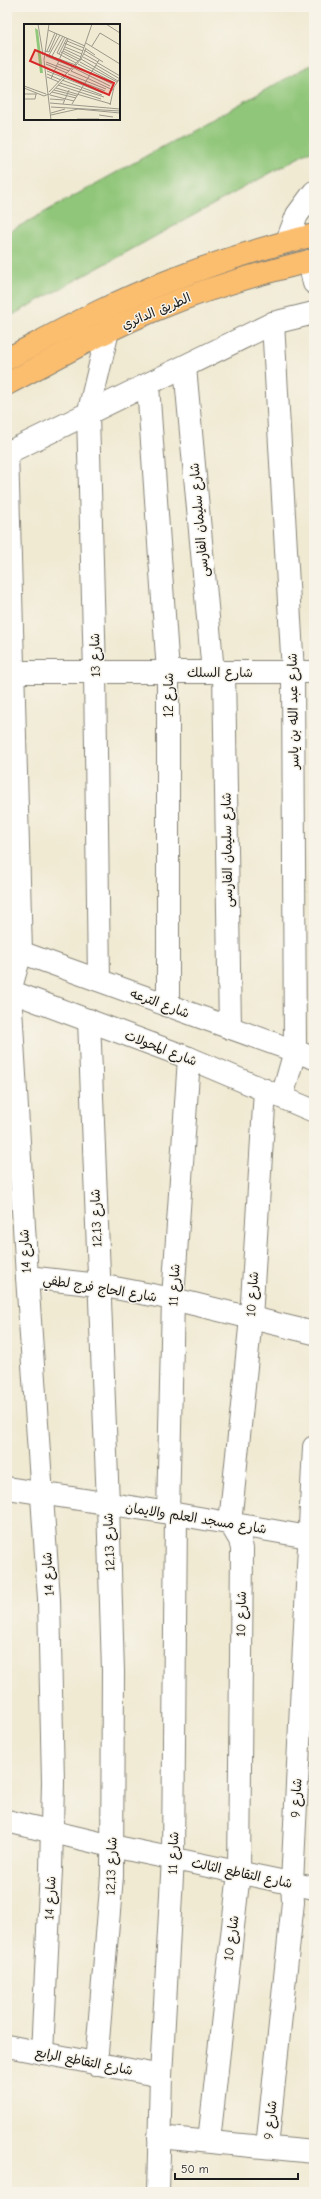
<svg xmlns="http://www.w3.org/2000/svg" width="321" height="2199" font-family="'Comic Neue','Playpen Sans Arabic',sans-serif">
<rect width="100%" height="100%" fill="#f7f3e8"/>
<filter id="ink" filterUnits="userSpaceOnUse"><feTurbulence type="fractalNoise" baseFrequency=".025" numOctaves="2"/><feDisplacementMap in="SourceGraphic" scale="8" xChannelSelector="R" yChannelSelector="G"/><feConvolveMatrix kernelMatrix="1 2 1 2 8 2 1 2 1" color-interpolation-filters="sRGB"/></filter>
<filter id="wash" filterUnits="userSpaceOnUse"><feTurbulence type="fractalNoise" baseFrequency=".012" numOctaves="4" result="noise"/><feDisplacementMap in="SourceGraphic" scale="16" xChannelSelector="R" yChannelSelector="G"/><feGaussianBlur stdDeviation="0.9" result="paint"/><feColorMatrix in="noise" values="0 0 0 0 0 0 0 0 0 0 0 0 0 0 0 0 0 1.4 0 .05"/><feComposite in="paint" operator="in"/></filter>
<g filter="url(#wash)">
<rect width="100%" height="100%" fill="#f0ead3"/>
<path fill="#90c679" stroke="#56714a" d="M314,63V149L7,318V233Z"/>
</g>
<g filter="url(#ink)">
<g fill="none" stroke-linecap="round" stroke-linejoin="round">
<g stroke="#868378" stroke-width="24">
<g id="minor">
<path d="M287,241L297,215L314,192"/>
<path d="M309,261L314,283"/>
<path d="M273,323L293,672L295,1051L282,1097"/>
<path d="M185,367L213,672"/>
<path d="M148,385L168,672V1006"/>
<path d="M7,450L21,952L10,991L27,1277L49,1599L53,1782L51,1870L42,2053"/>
<path d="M7,453L273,323L314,313"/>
<path d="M7,672H314"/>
<path d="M224,672L230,1028"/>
<path d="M9,948L314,1058"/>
<path d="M99,980L95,672L88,415L108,331"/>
<path d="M7,990L189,1058L314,1111"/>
<path d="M89,1020L108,1504L113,1671L112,1876L96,2064"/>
<path d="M27,1277L99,1285L173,1299L314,1333"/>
<path d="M7,1488L176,1514L314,1538"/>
<path d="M168,1513L173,1299L189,1058"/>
<path d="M7,1821L112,1846L314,1888"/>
<path d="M7,2046L161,2076"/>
<path d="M159,2137L314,2152"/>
<path d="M209,2141L239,1873L242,1549L240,1540L230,1523L251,1318L265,1090"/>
<path d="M267,2147L293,1902L292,1883L314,1447"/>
<path d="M158,2192L161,2076L173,1858L176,1514"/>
</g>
</g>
<g stroke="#868378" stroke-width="24">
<g id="major">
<path d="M7,359C59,332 111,303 166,282C214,263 264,247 314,235"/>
<path d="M7,384C56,358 105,330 157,309C208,288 260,273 314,260"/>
</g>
</g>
<use href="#minor" stroke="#fff" stroke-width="22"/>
<use href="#major" stroke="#fbbd6e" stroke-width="22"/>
</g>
</g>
<g text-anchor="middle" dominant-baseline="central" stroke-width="3" stroke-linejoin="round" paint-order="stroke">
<g font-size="13" fill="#1c1c1c" stroke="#f7f3e8">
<text transform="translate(156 311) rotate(-23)">الطريق الدائري</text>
<text transform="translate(199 520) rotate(-95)">شارع سليمان الفارسى</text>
<text transform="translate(95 655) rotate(-91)">شارع 13</text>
<text x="220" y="672">شارع السلك</text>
<text transform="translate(168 695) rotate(-90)">شارع 12</text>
<text transform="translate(293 711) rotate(-91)">شارع عبد الله بن ياسر</text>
<text transform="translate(227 850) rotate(-91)">شارع سليمان الفارسى</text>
<text transform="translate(160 1003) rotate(20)">شارع الترعه</text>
<text transform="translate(161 1048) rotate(21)">شارع المحولات</text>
<text transform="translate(96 1218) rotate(-92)">شارع 12,13</text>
<text transform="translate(25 1251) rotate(-93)">شارع 14</text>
<text transform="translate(174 1285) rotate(-87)">شارع 11</text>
<text transform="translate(100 1288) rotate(9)">شارع الحاج فرج لطفي</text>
<text transform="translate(252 1294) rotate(-86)">شارع 10</text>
<text transform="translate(196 1518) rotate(9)">شارع مسجد العلم والايمان</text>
<text transform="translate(109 1542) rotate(-92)">شارع 12,13</text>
<text transform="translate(48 1574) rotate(-93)">شارع 14</text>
<text transform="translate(241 1614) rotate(-89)">شارع 10</text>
<text transform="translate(296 1798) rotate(-87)">شارع 9</text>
<text transform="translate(173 1853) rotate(-88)">شارع 11</text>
<text transform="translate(111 1866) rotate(-88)">شارع 12,13</text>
<text transform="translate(242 1873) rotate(12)">شارع التقاطع الثالث</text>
<text transform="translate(50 1898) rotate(-87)">شارع 14</text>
<text transform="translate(231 1938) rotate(-82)">شارع 10</text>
<text transform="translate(84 2061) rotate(11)">شارع التقاطع الرابع</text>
<text transform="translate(270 2120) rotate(-84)">شارع 9</text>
</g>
</g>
<g transform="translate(24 24)">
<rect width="96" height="96" fill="#f0ead3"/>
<path d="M11,4L14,6L19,49H16Z" fill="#90c679"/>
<path fill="none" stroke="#9b988a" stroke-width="1" d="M14,0L19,31M25,0L20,36L27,96M82,0L96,9M24,6L61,22M41,13L33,29L52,39M43,17L60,24M40,19L59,27M62,19L96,40M68,22L76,9L96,21M41,23L58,30M61,24L71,31M40,25L57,33M60,26L79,38M21,27L25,28L33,10M23,27L31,9M39,27L57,36M37,28L54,37M21,30L52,41M35,30L43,14M60,30L74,38M25,31L36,11M22,32L49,43M28,32L39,12M59,33L72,40M57,35L94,57M22,38L45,47M56,38L93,58M74,39L96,52M22,40L43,49M34,40L47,45M54,40L89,58M72,41L96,55M52,42L88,60M21,44L81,67M50,44L86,62M23,47L79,69M47,47L57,35L62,25M47,47L63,54M23,50L37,56M44,50L82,65M23,53L35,58M63,54L89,66M27,55L44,15M38,56L78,71M36,59L80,73M34,61L77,75M0,62L22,70M0,64L20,72L25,70M32,64L87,80M30,66L53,72M25,68L56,35L68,0M28,68L52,74M0,70H13M25,71L41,54M26,71L50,77M0,75H11L12,70M26,75L40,76M26,79L96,85M39,80L45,66M48,80L75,36M86,81L90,63L96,54M27,83L96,87M27,89L41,85M27,91L54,85L96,89M75,91L89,93M53,95H75"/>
<path fill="#d62828" fill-opacity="0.15" stroke="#d62828" stroke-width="2" d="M11,26L90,59L85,71L6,37Z"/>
<rect width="96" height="96" fill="none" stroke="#1c1c1c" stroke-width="2"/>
</g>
<rect width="321" height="2199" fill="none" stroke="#f7f3e8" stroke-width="24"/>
<path d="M175 2173v6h123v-6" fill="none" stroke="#1c1c1c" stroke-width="2"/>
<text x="181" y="2173" font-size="12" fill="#1c1c1c" stroke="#f7f3e8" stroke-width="3" paint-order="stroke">50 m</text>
</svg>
